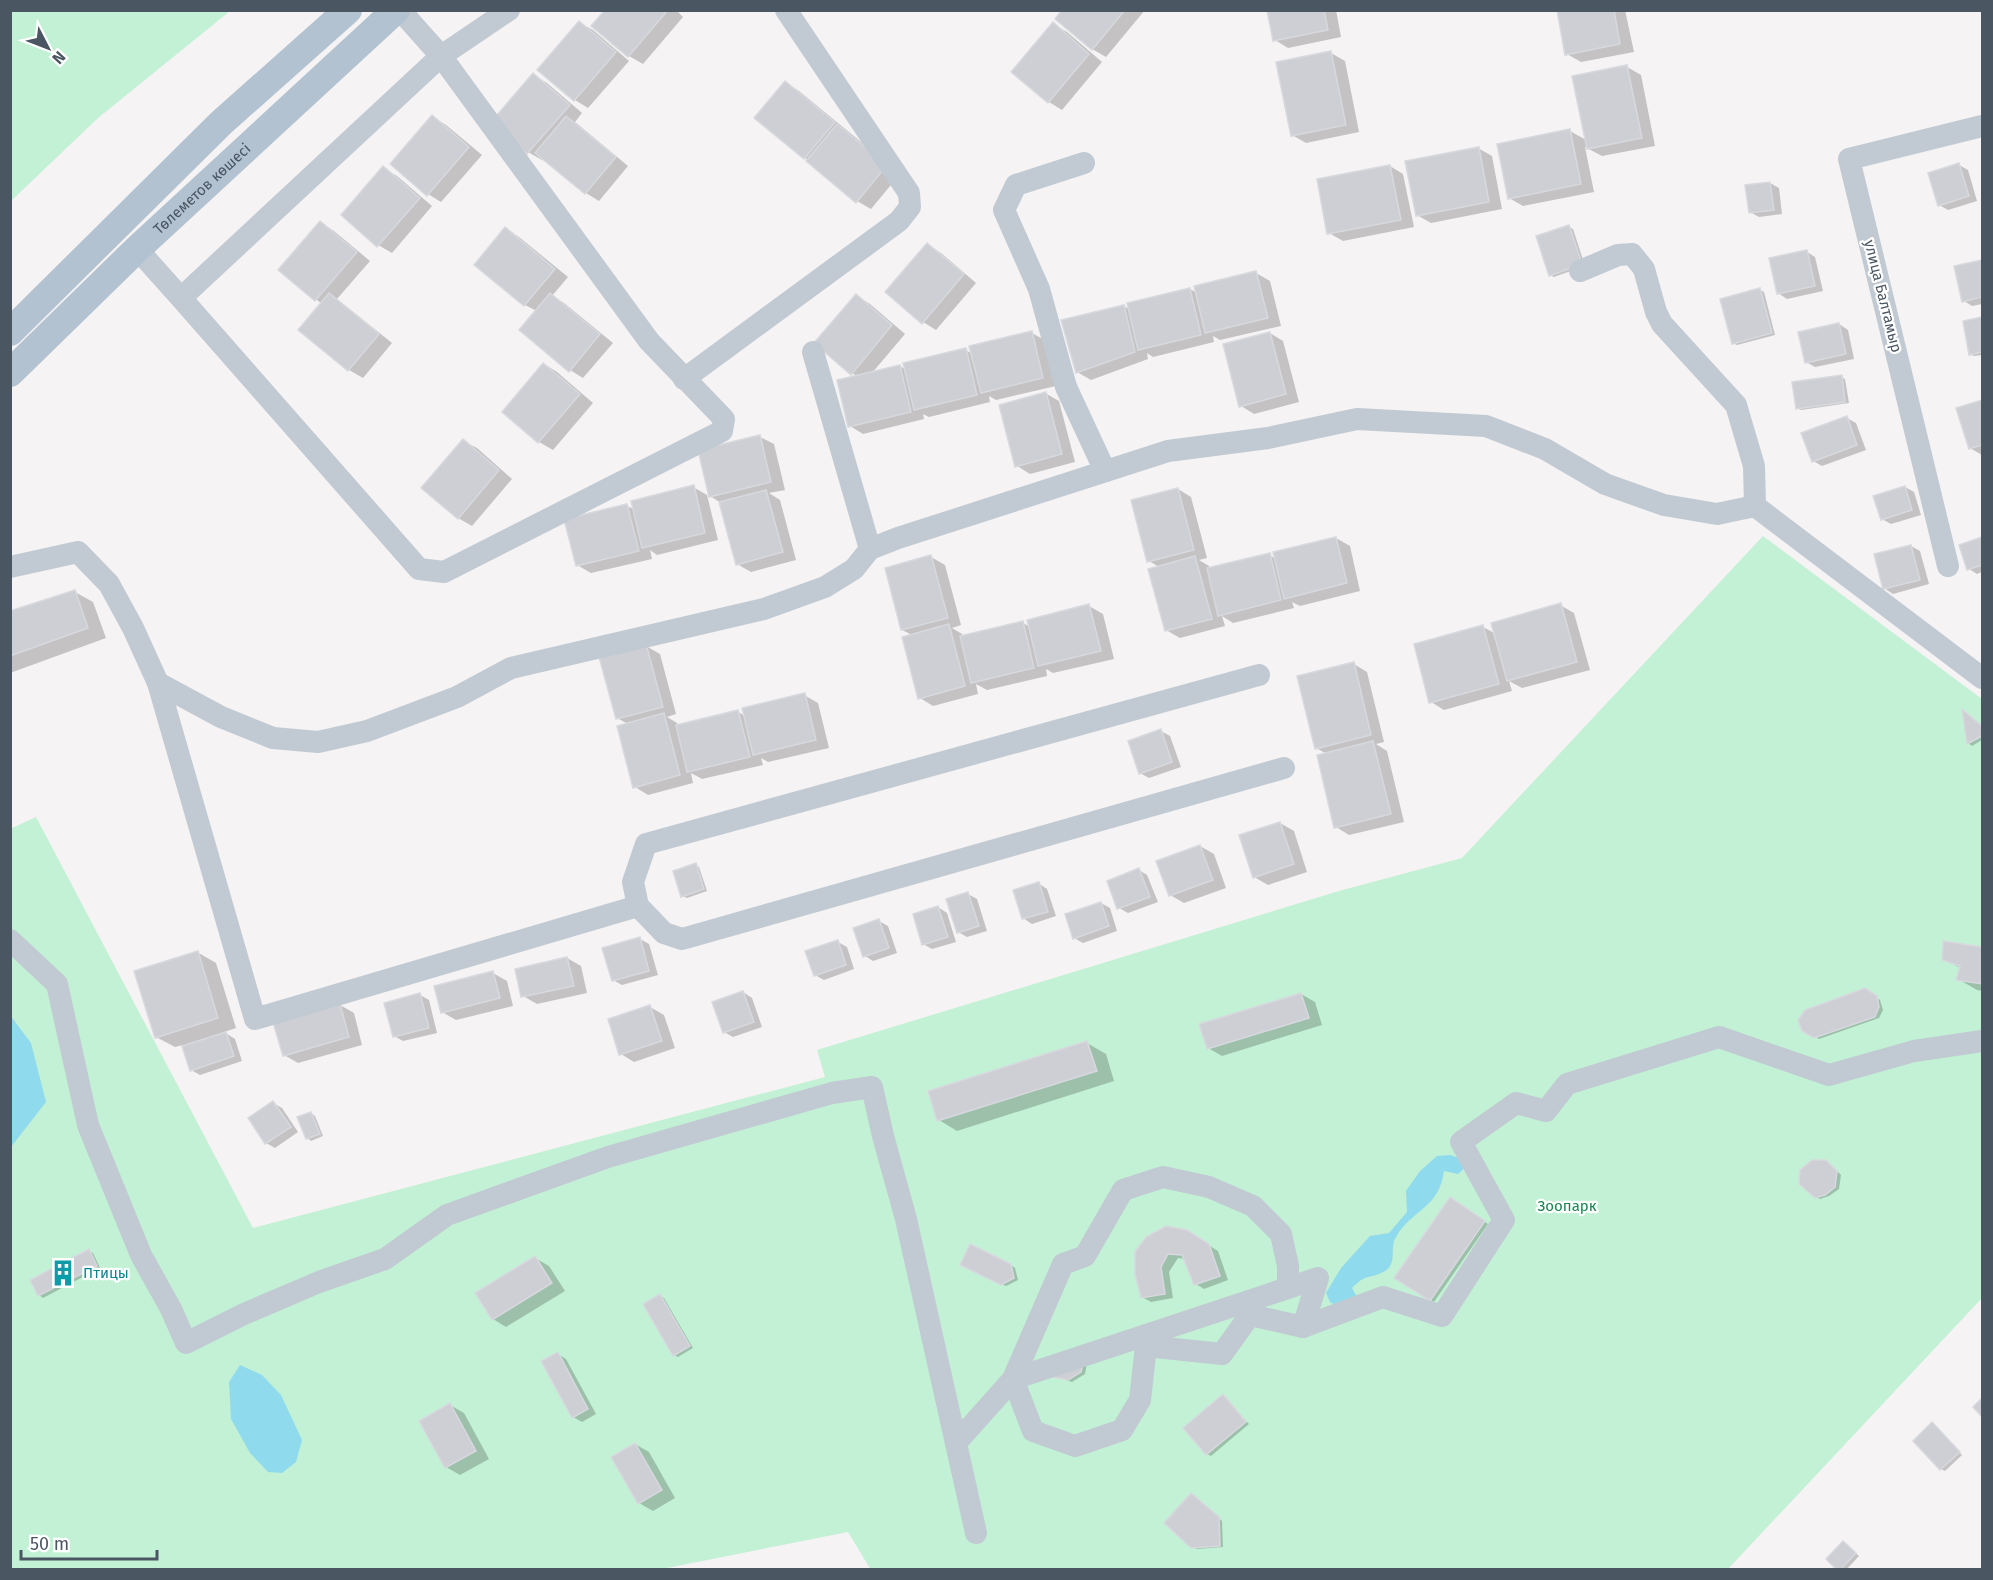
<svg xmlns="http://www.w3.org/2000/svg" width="1993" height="1580" font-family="'Fira Sans',sans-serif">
<rect width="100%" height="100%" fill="#f5f3f3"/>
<g fill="#c3f1d5">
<path d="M11,10H230V11L98,118L11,201Z"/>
<path d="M1763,536L1982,699V1298L1728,1569L871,1570L848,1532L657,1570H11L10,829L36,817L253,1228L825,1077L817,1050L1339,891L1462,858Z"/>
</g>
<g fill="#90daee">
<path d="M10,1015L31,1043L46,1102L11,1147Z"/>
<path d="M1450,1155L1471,1162L1458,1174L1444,1171C1439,1209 1412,1209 1396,1237C1389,1248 1398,1263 1385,1271C1379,1275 1370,1276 1363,1279C1359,1281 1355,1285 1352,1288L1358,1299L1344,1310L1330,1302L1326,1293L1341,1268L1370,1236L1389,1233L1407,1212L1406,1191L1420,1171L1437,1156Z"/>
<path d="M240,1365L262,1375L281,1395L302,1440L296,1462L282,1473L268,1472L250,1453L231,1419L229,1382Z"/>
</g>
<g fill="#0003">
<path d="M607,10H676L683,17L643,64L629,56L594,26Z"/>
<path d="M1064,10H1145L1106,57L1092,49Z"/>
<path d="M1269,10H1336L1341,37L1288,48L1275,40Z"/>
<path d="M1558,10H1625L1634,52L1581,62L1567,54Z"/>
<path d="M580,23L593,30L629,61L588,108L575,100Z"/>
<path d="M1053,24L1067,32L1102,62L1062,110L1049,102Z"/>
<path d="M1331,53L1345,61L1359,132L1306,143L1292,135Z"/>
<path d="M1627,67L1641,75L1655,146L1602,156L1585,147L1594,192L1523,206L1509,198L1570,131L1586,140Z"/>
<path d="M533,75L547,83L582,113L575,122L628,166L599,201L586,193L544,158L542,160L528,152Z"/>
<path d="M786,83L799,91L900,174L871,209L857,201L805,158Z"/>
<path d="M433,117L446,125L482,155L441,202L428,194Z"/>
<path d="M1478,148L1492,156L1502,209L1431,223L1417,215Z"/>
<path d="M1959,165L1968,170L1977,201L1948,210L1939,205Z"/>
<path d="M1390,166L1403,174L1414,227L1343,241L1329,233Z"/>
<path d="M383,168L397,176L432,206L392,253L378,245Z"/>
<path d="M1770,183L1779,188L1782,214L1759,217L1750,212Z"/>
<path d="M321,223L334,231L370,261L337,299L392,343L363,378L349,370L301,330L322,304L280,270Z"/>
<path d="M1569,227L1573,229L1585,266L1554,277L1550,275Z"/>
<path d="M506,229L519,237L568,277L552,296L564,303L613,343L583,378L570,370L537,311L525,305Z"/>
<path d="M927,245L941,253L976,283L936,330L923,322Z"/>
<path d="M1807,252L1815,257L1823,291L1787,299L1778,293Z"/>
<path d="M1982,261V304L1972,306L1964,301L1955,268Z"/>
<path d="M1256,273L1270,281L1281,326L1220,340L1213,336L1214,342L1153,357L1147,353L1148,359L1091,380L1077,372L1124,306L1130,310L1190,289L1197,293Z"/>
<path d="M1760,290L1764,292L1775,335L1737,345L1733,343Z"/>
<path d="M856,296L870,304L905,334L872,373L900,366L906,370L965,350L973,354L1032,333L1046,341L1056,386L996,400L989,396L990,402L929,417L923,414L924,419L863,434L850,426L857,376L852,373Z"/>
<path d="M1982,319V355L1974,356L1970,354L1964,323Z"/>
<path d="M1839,324L1848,330L1854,359L1815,367L1806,362Z"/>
<path d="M1270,333L1283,341L1299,402L1254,414L1241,406Z"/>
<path d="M544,364L557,372L593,403L553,450L539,442L504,412Z"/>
<path d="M1841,377L1845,379L1849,403L1801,410L1797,408Z"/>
<path d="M1045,393L1059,401L1075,462L1030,474L1017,466Z"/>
<path d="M1982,401V455L1970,448L1958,409Z"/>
<path d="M1847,418L1856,423L1866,450L1822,466L1813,461Z"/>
<path d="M760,437L774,444L785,490L769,493L780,500L796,560L751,572L737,564L721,503L710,496Z"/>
<path d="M463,441L477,448L512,479L472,526L458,518Z"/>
<path d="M693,487L707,495L718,540L657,555L650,550L652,559L591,573L577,565L627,506L635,510Z"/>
<path d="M1905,487L1914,492L1921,515L1891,524L1882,519Z"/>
<path d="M1178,489L1191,497L1207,558L1199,560L1209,566L1210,569L1269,555L1276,559L1336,538L1350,546L1360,591L1300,606L1292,602L1294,608L1233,623L1222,616L1225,626L1180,638L1166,630L1159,567L1149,561Z"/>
<path d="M1982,539V572L1977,574L1969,569L1961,546Z"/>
<path d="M1911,546L1920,551L1929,584L1893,594L1884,588Z"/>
<path d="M931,557L945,565L961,625L952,628L962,634L963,637L1023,623L1030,627L1089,606L1103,614L1114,659L1053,673L1046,669L1047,676L987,690L976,684L978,694L933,706L920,698L912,635L902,630Z"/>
<path d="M75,592L93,602L106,638L10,673V612Z"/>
<path d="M1560,605L1574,613L1590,670L1522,688L1509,681L1512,691L1444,710L1431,702L1483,627L1496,634Z"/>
<path d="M646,646L660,654L676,714L667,717L677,723L678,726L738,712L745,716L804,695L818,703L829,748L768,762L761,758L763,765L702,779L691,773L693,783L648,795L635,787L628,724L617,718Z"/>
<path d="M1354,664L1367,672L1384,742L1376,744L1387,751L1404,822L1349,835L1336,827L1327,754L1316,748Z"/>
<path d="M1964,712L1982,727V740L1972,746L1968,743Z"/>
<path d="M1161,731L1170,736L1181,767L1149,778L1140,773Z"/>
<path d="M1280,823L1294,831L1307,872L1268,885L1254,877Z"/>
<path d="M1200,846L1214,854L1226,888L1184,903L1170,895Z"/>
<path d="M695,865L699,867L707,891L687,898L683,896Z"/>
<path d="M1139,870L1147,875L1158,902L1128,913L1119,908Z"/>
<path d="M1038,883L1047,889L1056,916L1032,924L1023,918Z"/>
<path d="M968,894L977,899L987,931L967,937L958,932Z"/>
<path d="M1101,903L1110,908L1117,931L1083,943L1074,938Z"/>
<path d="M938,907L947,913L956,942L932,949L923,944Z"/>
<path d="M879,921L888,926L897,953L873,961L865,956Z"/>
<path d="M640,939L649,944L658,975L622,985L613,980Z"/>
<path d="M838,942L847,947L854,969L824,980L815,975Z"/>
<path d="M1945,943L1982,949V991L1977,990L1958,979L1960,968L1944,959Z"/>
<path d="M197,952L216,963L236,1028L224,1032L235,1039L242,1061L200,1075L191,1070L183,1045L175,1047L156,1037Z"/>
<path d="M567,958L581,966L587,993L537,1004L523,996Z"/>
<path d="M493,973L507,981L513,1006L456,1020L442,1012Z"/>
<path d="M1865,990L1880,1000L1883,1010L1879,1018L1819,1039L1803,1030Z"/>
<path d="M743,992L752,998L762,1027L733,1037L724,1032Z"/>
<path d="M1301,994L1315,1002L1322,1025L1222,1056L1208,1048Z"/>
<path d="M420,995L429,1000L437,1033L403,1041L394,1036Z"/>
<path d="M340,1005L354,1013L362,1045L298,1063L284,1055Z"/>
<path d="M650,1007L664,1015L675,1048L634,1062L621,1054Z"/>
<path d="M1087,1043L1106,1054L1114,1081L957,1131L939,1120Z"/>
<path d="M273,1103L282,1108L298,1132L275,1148L266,1143Z"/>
<path d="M311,1113L315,1116L323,1136L311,1141L307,1138Z"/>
<path d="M1830,1164L1841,1175L1839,1189L1829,1196L1820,1199L1816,1197Z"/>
<path d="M1450,1199L1488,1224L1434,1302L1397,1277Z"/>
<path d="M1187,1232L1218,1251L1228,1280L1204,1289L1196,1284L1185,1259L1178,1258L1169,1272L1173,1298L1151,1302L1142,1297L1137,1253Z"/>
<path d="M89,1251L93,1253L100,1268L43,1298L39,1295L32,1281Z"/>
<path d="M535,1258L549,1266L565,1291L506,1327L493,1319Z"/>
<path d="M1011,1265L1015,1268L1018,1280L1006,1286L966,1267Z"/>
<path d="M660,1296L664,1298L693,1348L678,1357L674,1355Z"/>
<path d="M558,1354L566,1359L596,1414L582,1422L573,1417Z"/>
<path d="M1088,1358L1085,1374L1072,1382L1054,1376Z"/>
<path d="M1223,1396L1249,1424L1211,1456L1207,1454Z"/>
<path d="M450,1405L464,1413L489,1459L460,1475L446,1467Z"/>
<path d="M1933,1424L1962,1455L1945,1471L1941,1469Z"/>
<path d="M635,1444L649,1452L675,1498L653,1511L639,1503Z"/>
<path d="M1196,1497L1222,1521L1223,1547L1197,1549L1192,1547Z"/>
<path d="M1844,1543L1859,1556L1846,1570H1839Z"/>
</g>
<g fill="#cdcfd5" stroke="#d7d9de" stroke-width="1.5">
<path d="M605,10H668L628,57L591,26Z"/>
<path d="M1062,10H1125L1092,50L1055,19Z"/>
<path d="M1267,10H1324L1328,30L1273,41Z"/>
<path d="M1557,10H1614L1620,44L1565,55Z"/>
<path d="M579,21L616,52L574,101L537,70Z"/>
<path d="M1053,22L1089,54L1048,103L1011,72Z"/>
<path d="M1331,51L1346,125L1291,136L1276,62Z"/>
<path d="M1627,65L1642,138L1587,149L1572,76Z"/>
<path d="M533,73L570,105L527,154L491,122Z"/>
<path d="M785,81L835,122L804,159L754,118Z"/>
<path d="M432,115L469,147L427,196L390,164Z"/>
<path d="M566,116L616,157L585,194L535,153Z"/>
<path d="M837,124L887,165L856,203L806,161Z"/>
<path d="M1570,129L1581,184L1508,199L1497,144Z"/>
<path d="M1479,147L1489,202L1416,216L1405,161Z"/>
<path d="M1959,163L1969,196L1938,206L1928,173Z"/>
<path d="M1390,165L1401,220L1327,234L1317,179Z"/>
<path d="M383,166L420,198L377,247L341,215Z"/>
<path d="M1770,182L1774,210L1749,213L1745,185Z"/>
<path d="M320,221L357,252L315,301L278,270Z"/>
<path d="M1569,225L1582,264L1549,276L1536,236Z"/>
<path d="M505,227L555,269L524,306L474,265Z"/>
<path d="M927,243L964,274L922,324L885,292Z"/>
<path d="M1807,250L1815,286L1777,294L1769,258Z"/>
<path d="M1982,260V297L1962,302L1954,266Z"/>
<path d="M1256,271L1268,318L1205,333L1194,286Z"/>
<path d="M1190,288L1201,335L1138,350L1127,303Z"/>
<path d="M1760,288L1772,333L1732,344L1720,299Z"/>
<path d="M329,293L379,334L348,371L298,330Z"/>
<path d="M550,293L600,334L569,372L519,330Z"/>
<path d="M856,294L892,325L851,375L814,343Z"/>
<path d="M1124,305L1135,352L1076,373L1061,320Z"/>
<path d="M1982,317V352L1969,355L1963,321Z"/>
<path d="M1839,323L1846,354L1805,363L1798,332Z"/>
<path d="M1032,331L1043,378L981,393L969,346Z"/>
<path d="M1270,332L1286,394L1239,407L1223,344Z"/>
<path d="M966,348L977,395L914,410L903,363Z"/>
<path d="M543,363L580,394L538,443L502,412Z"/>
<path d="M900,365L911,412L848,427L837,380Z"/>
<path d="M1842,375L1845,402L1796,409L1792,382Z"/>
<path d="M1046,392L1062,454L1015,467L999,405Z"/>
<path d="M1982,400V445L1969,449L1956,408Z"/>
<path d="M1847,416L1857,445L1812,462L1801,433Z"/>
<path d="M760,435L771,482L709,497L698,450Z"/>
<path d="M463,439L499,470L458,519L421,488Z"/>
<path d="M694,485L705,533L642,548L631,501Z"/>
<path d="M1905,486L1912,510L1881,520L1873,496Z"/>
<path d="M1178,488L1194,550L1147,562L1131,500Z"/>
<path d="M766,490L783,552L736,565L719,502Z"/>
<path d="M627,504L639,551L576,566L564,519Z"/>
<path d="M1336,537L1347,583L1284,599L1273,552Z"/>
<path d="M1982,537V565L1967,570L1959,545Z"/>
<path d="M1911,545L1920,580L1883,589L1874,554Z"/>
<path d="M1270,553L1281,600L1218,616L1207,568Z"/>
<path d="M931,555L948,618L901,630L885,568Z"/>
<path d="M1195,556L1212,619L1165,631L1148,569Z"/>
<path d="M75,590L88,628L10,656V611Z"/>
<path d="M1561,603L1577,662L1507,681L1491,623Z"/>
<path d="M1089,604L1101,651L1038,666L1027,620Z"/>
<path d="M1023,621L1034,668L971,683L960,636Z"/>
<path d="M949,624L965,686L918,699L902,637Z"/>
<path d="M1483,625L1499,684L1429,703L1414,644Z"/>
<path d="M646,644L663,707L616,719L599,657Z"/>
<path d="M1354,662L1371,735L1315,749L1297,676Z"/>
<path d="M805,693L816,740L753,755L742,708Z"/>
<path d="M1962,709L1982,726V736L1967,744Z"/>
<path d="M738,710L750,757L687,772L676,725Z"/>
<path d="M664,713L680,775L633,788L617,726Z"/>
<path d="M1161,729L1172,762L1139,774L1128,741Z"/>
<path d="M1373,741L1391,814L1334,828L1317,755Z"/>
<path d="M1280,822L1294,864L1253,878L1239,835Z"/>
<path d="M1200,845L1213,880L1169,896L1156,861Z"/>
<path d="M696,863L704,889L681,897L673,871Z"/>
<path d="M1139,868L1150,897L1117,909L1107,881Z"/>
<path d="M1039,882L1048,912L1022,919L1013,890Z"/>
<path d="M968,892L979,926L957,933L946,899Z"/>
<path d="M1101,902L1109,926L1073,939L1065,914Z"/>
<path d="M938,906L948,937L922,945L913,914Z"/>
<path d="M879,919L889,948L863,957L853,928Z"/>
<path d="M640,937L649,971L612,981L602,948Z"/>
<path d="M838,940L846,965L814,976L805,951Z"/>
<path d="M1943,941L1982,947V984L1956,980L1960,966L1942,960Z"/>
<path d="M198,951L218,1018L155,1038L134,971Z"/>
<path d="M567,957L574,986L521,997L515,969Z"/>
<path d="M493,971L500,998L441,1013L434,986Z"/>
<path d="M1865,988L1877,996L1879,1007L1875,1017L1814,1038L1802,1031L1798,1020L1805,1010Z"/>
<path d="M743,991L754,1022L723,1033L712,1002Z"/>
<path d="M420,993L429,1028L393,1037L384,1003Z"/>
<path d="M1301,993L1309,1018L1207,1049L1199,1024Z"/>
<path d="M340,1004L349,1037L283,1056L273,1022Z"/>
<path d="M650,1005L662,1041L619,1055L608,1019Z"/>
<path d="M226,1032L234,1056L190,1071L182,1046Z"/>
<path d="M1087,1041L1097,1071L937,1121L928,1091Z"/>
<path d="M273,1101L291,1127L265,1144L248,1118Z"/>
<path d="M311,1112L320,1134L306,1139L297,1117Z"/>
<path d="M1812,1160H1826L1837,1171L1835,1187L1825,1195L1815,1198L1799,1184L1800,1170Z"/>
<path d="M1450,1197L1485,1221L1430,1301L1394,1278Z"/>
<path d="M1166,1226L1187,1230L1209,1244L1220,1276L1194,1285L1182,1255L1168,1254L1161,1267L1165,1294L1141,1298L1135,1274V1252L1146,1237Z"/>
<path d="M970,1244L1011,1264L1014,1278L1001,1285L960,1265Z"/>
<path d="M89,1249L97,1266L38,1296L30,1280Z"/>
<path d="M535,1256L552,1283L492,1320L475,1293Z"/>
<path d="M660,1294L690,1346L673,1356L643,1304Z"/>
<path d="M558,1352L588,1409L572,1418L541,1361Z"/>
<path d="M1085,1355L1081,1372L1068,1380L1053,1377Z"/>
<path d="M1223,1394L1246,1422L1206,1455L1183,1428Z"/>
<path d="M1982,1398V1417L1973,1407Z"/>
<path d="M450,1403L476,1451L445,1468L419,1421Z"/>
<path d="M1932,1422L1960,1452L1940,1470L1913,1441Z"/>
<path d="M635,1443L662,1490L638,1504L611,1457Z"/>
<path d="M1191,1493L1219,1517L1220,1546L1191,1548L1164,1523Z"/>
<path d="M1843,1541L1856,1553L1840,1570H1837L1826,1559Z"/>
</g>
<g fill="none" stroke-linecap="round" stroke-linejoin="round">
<g stroke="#c1cad2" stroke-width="22">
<path d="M400,10L441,56L509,10"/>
<path d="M441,56L649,341L724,419L722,431L444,572L419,569L181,298Z"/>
<path d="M1084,163L1016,185L1004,210L1039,289L1066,387L1105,471"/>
<path d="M137,249L181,298"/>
<path d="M1580,271L1618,255L1632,254L1644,269L1656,312L1662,324L1736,405L1754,466L1755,506"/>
<path d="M813,352L870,549"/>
<path d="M684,379L899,221L910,207L909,193L786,10"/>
<path d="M1948,566L1849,159L1982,126"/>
<path d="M10,567L78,552L109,584L133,628L158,683L255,1019L638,906"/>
<path d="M1259,675L646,844L633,882L638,906L664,933L682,939L1284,768"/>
<path d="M158,683L221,717L273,738L318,742L367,731L457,697L511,668L764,609L825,587L854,569L870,549L898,538L1168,451L1268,438L1357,419L1486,426L1545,449L1605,484L1664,505L1717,514L1755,506L1982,678"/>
<path d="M10,940L57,984L88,1125L141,1255L171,1309L186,1343L244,1314L319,1282L385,1259L447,1215L608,1157L832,1093L872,1087L883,1136L906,1219L976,1533"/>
<path d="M1303,1327L1383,1297L1442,1316L1504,1220L1461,1142L1516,1103L1546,1111L1567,1084L1719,1037L1829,1075L1914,1051L1982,1041"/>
<path d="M956,1443L1013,1379L1318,1278L1303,1327L1250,1315L1222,1354L1146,1346L1140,1400L1122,1430L1075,1446L1033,1431L1013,1379L1063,1264L1085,1256L1123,1190L1163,1177L1209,1187L1253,1206L1281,1234L1288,1266V1288"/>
</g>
<g stroke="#b3c2d1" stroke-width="28">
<path d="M10,332L221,123L348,10"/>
<path id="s1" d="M10,373L137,249L396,10"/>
</g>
</g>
<defs>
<g id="building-bare" transform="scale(2.07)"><path d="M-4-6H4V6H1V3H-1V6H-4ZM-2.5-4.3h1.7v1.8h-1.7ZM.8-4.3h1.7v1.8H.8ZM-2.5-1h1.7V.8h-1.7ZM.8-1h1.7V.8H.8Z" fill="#0f9aa8" stroke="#fff" stroke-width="2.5" paint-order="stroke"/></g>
</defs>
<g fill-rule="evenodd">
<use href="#building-bare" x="63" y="1273"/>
</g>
<g text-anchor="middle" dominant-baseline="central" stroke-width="4.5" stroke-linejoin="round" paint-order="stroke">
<g font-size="15" fill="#4a5661" stroke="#fff">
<text stroke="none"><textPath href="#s1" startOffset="266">Төлеметов көшесі</textPath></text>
<text transform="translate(1883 296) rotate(76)">улица Балтамыр</text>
</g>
<g font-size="15" fill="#17864f" stroke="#fff">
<text x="1567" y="1206">Зоопарк</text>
</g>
<g font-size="15" fill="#0d838f" stroke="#fff" text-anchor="start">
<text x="83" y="1273">Птицы</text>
</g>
</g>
<rect width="1993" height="1580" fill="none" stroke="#4a5661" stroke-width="24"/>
<g transform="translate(48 48) rotate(132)" stroke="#ffffff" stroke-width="4.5" paint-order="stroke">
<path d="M0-4.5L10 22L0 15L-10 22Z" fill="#4a5661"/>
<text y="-9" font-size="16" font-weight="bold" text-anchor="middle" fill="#4a5661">N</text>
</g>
<path d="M21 1550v9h136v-9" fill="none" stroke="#4a5661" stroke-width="3"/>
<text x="30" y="1550" font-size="18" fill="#4a5661" stroke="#ffffff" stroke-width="4.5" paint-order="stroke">50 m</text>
</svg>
